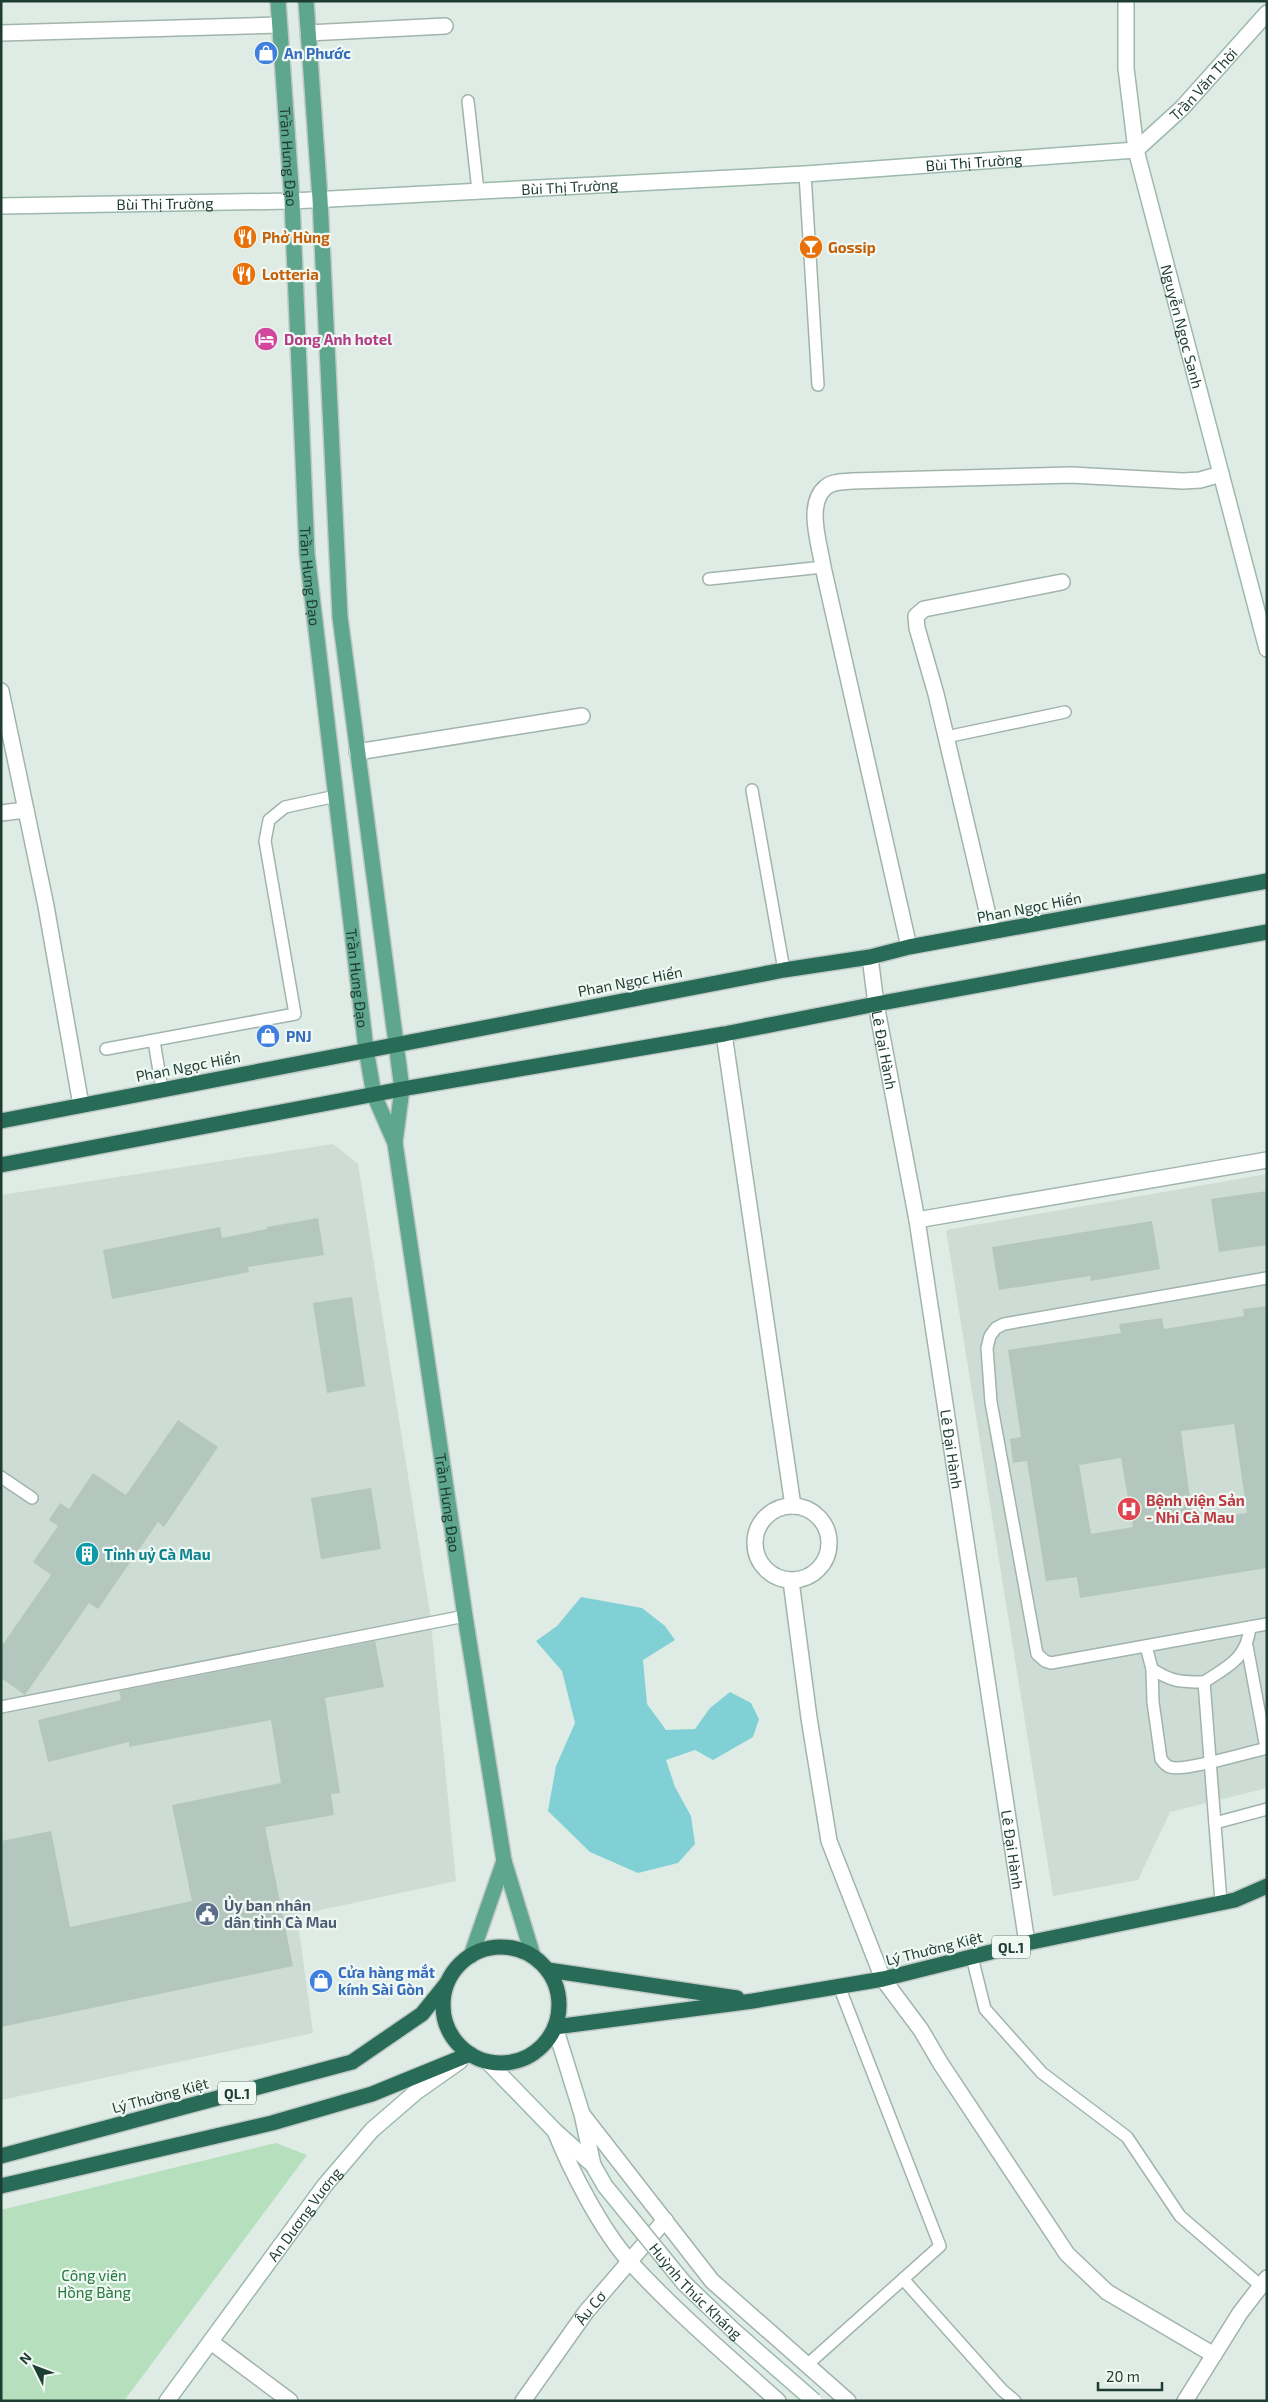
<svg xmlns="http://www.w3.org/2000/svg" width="1268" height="2402" font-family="'Exo 2',sans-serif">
<rect width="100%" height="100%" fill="#dfece5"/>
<g fill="#cddcd4">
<path d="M333,1144L358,1164L430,1613L456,1881L297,1915L313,2033L1,2100V1195Z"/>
<path d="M1267,1174V1788L1170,1812L1138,1880L1053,1896L946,1230Z"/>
</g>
<path fill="#b5dfbd" d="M276,2143L307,2155L124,2401H1V2210Z"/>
<path fill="#81d0d6" d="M581,1597L642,1608L665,1626L675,1640L643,1660L647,1704L666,1730L695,1729L710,1708L730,1692L751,1703L759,1719L753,1737L713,1760L695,1750L666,1760L675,1787L691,1816L695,1844L678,1863L638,1873L590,1852L548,1811L556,1766L575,1723L562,1671L536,1641L557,1626Z"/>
<g fill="#b4c7be" fill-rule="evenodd">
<path d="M1267,1191V1245L1219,1252L1211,1199Z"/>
<path d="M318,1218L324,1255L248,1267L249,1272L112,1299L103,1250L220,1227L222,1238L267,1229V1227Z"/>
<path d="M1152,1221L1160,1269L1091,1281L1090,1276L999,1290L992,1247Z"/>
<path d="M352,1297L365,1386L327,1393L313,1303Z"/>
<path d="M1267,1306V1568L1080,1598L1077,1577L1046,1581L1027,1461L1013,1463L1010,1439L1021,1437L1008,1350L1121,1333L1119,1324L1162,1318L1164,1329L1244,1316L1243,1309ZM1234,1424L1247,1513L1193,1521L1181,1431ZM1121,1458L1133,1527L1091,1534L1079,1465Z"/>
<path d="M178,1420L218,1447L164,1527L158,1522L98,1609L89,1603L25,1695L1,1678V1647L51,1575L33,1562L58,1526L49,1520L60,1503L69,1509L93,1473L126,1495Z"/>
<path d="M371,1488L381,1549L321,1559L311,1498Z"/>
<path d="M375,1641L384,1687L325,1698L340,1793L331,1794L334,1815L265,1827L293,1966L1,2027V1841L51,1831L70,1927L192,1901L172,1805L281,1783L271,1720L129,1747V1742L48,1762L38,1720L121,1700L119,1691Z"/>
</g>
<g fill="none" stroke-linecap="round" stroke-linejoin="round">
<g stroke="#a1b4ac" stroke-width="14">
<g id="lane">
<path d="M468,101L478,191"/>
<path d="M805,174L818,385"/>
<path d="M709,579L823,567"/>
<path d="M946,737L1065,712"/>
<path d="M752,790L784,970"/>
<path d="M154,1041L162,1089"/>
<path d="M106,1049L295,1014L265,841L269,820L285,807L336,796"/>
<path d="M1267,1278L1004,1324L996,1328L990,1336L987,1348L991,1402L1037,1654L1045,1661L1051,1663L1267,1624"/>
<path d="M1,1477L32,1498"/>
<path d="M1146,1646L1152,1669C1172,1682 1181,1682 1204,1682"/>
<path d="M1247,1646L1266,1748"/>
<path d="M1152,1669L1153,1702L1161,1759C1164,1763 1166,1766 1170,1767C1183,1772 1250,1752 1267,1748"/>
<path d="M1,1707L465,1616"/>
<path d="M1215,1823L1267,1809"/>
<path d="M1221,1902L1204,1682C1229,1666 1247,1658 1250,1627"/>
<path d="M972,1957L985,2009L1042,2073L1127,2137L1180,2216L1261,2286"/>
<path d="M903,2279L1002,2390L1015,2401"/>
<path d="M807,2365L940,2246L839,1986"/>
</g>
</g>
<g stroke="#a1b4ac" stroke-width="18">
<g id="street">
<path d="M1,33L279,25"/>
<path d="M308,33L445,26"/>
<path d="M1,691L26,810"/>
<path d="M357,752L582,716"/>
<path d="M1,813L26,810L46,906L81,1105"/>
<path d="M992,932L936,694L917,628L916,616L924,609L1062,582"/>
<path d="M909,947L823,567C820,545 805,504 826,487C833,481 844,482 852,481L1071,475L1183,481L1200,480L1221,474"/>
<path id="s1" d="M870,957L876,1004L917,1220L1027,1943"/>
<path d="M724,1034L793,1506"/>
<path d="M917,1220L1267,1160"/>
<circle cx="792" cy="1543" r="37"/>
<path d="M791,1581L809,1718L829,1841L883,1979L921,2030L941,2064L1067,2254L1107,2292L1214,2355"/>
<path d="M582,2114L712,2281L848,2401"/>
<path d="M555,2131C571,2171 602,2231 631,2263C676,2312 729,2357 778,2401"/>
<path d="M211,2342L290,2401"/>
<path id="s2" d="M523,2401L586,2312L665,2220"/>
<path d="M1185,2401L1240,2313L1267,2278"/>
</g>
</g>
<g stroke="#9cb9ac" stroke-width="18">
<g id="secondary">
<path id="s3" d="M1126,1V68L1136,150L1267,649"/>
<path id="s4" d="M1,206L292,201L805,174L1136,150L1182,108L1267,13"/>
<path d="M555,2027L582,2114L593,2165"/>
<path d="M488,2062L555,2131L593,2165L605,2186"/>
<path id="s5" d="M167,2401L325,2185L372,2130L416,2092L460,2061"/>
</g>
</g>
<g stroke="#c0c9c6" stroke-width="18">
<g id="primary">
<path id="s6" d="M278,1L292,201L307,554L366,1049L374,1095L395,1143L465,1616L504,1861L533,1956"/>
<path d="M306,1L320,199L340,617L402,1089L395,1142"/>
<path d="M471,1956L504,1861"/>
</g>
</g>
<g stroke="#c0c9c6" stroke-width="18">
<g id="highway">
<path d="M1,1121L784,970L870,957L909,947L1267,881"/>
<path d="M1,1165L402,1089L724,1034L876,1004L1267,932"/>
<circle cx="501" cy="2005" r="58"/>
<path d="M548,1970L737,1998"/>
<path d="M555,2027L753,2001L883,1979L1027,1943L1235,1900L1267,1886"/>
<path d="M1,2156L352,2062L422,2014L447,1983"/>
<path d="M1,2186L272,2123L372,2094L470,2054"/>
</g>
</g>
<use href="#lane" stroke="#fff" stroke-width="11"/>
<use href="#street" stroke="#fff" stroke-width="15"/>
<use href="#secondary" stroke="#fff" stroke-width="15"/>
<use href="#primary" stroke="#5fa68e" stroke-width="15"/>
<use href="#highway" stroke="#286c58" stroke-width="15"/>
<g stroke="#9cb9ac" stroke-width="18" stroke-linecap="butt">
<g id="secondary-bridge">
<path id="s7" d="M605,2186L684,2283L733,2330L814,2401"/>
</g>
</g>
<use href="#secondary-bridge" stroke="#fff" stroke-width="15"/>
</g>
<defs>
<g id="shop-disc" transform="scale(1.25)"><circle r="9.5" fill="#3f7fe0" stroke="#f0f8f3"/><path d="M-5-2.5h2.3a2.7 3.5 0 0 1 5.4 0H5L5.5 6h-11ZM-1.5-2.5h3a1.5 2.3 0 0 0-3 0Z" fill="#fff"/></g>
<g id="restaurant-disc" transform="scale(1.25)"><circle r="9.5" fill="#e8710a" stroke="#f0f8f3"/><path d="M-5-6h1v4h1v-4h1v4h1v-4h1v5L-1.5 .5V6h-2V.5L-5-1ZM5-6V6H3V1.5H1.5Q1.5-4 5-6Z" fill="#fff"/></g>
<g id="bar-disc" transform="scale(1.25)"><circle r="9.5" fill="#e8710a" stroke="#f0f8f3"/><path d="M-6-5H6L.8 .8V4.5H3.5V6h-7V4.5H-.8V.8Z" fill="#fff"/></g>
<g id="hotel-disc" transform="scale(1.25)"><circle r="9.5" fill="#d1479c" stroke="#f0f8f3"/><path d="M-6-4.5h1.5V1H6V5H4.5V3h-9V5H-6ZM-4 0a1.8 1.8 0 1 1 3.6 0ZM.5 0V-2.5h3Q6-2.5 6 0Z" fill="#fff"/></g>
<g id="hospital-disc" transform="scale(1.25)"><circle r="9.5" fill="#e0444e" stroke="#f0f8f3"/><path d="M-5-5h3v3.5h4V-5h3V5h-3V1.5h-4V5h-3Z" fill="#fff"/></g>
<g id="building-disc" transform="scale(1.25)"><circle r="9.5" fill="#0f9aa8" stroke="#f0f8f3"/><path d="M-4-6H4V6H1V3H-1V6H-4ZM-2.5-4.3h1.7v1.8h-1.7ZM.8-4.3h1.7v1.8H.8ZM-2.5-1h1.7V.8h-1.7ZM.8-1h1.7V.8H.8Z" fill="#fff"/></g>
<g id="civic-disc" transform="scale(1.25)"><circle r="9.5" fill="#5c6f8a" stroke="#f0f8f3"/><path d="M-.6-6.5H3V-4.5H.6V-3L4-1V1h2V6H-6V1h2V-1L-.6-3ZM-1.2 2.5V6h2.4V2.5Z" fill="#fff"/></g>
</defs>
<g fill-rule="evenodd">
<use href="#shop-disc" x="266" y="53"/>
<use href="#restaurant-disc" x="245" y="237"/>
<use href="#bar-disc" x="811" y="247"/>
<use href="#restaurant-disc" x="244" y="274"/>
<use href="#hotel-disc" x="266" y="339"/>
<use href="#shop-disc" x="268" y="1036"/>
<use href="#hospital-disc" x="1129" y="1509"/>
<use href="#building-disc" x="87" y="1554"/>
<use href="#civic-disc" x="207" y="1914"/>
<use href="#shop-disc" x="321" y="1981"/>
</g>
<g text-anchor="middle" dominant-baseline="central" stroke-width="4.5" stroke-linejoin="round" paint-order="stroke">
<g fill="#f0f8f3" stroke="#5d756c" stroke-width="1">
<rect x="992" y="1935.5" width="38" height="23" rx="4"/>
<rect x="218" y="2081.5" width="38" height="23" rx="4"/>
</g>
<g font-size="14" font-weight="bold" fill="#1e3d32">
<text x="1011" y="1947">QL.1</text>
<text x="237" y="2093">QL.1</text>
</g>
<g font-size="15" font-weight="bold" fill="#366cbe" stroke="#f0f8f3" text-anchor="start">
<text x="284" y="53">An Phước</text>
<text x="286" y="1036">PNJ</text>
<text x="338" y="1972">Cửa hàng mắt<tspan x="338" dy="17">kính Sài Gòn</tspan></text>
</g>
<g font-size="15" fill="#1e3d32" stroke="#f0f8f3">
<text stroke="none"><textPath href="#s4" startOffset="1231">Trần Văn Thời</textPath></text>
<text stroke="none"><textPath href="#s6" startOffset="156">Trần Hưng Đạo</textPath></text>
<text stroke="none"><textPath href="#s4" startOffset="974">Bùi Thị Trường</textPath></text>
<text stroke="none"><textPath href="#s4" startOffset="569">Bùi Thị Trường</textPath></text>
<text stroke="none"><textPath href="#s4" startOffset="164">Bùi Thị Trường</textPath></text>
<text stroke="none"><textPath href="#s3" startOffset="332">Nguyễn Ngọc Sanh</textPath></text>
<text stroke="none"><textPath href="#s6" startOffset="576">Trần Hưng Đạo</textPath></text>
<text transform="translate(1029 907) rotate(-11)">Phan Ngọc Hiển</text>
<text stroke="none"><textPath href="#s6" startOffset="981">Trần Hưng Đạo</textPath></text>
<text transform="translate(630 981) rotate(-11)">Phan Ngọc Hiển</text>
<text stroke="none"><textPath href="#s1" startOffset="94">Lê Đại Hành</textPath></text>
<text transform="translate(188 1066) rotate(-11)">Phan Ngọc Hiển</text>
<text stroke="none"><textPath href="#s1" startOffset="499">Lê Đại Hành</textPath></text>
<text stroke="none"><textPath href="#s6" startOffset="1515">Trần Hưng Đạo</textPath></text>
<text stroke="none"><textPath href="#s1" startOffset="904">Lê Đại Hành</textPath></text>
<text transform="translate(934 1948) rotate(-14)">Lý Thường Kiệt</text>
<text transform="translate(160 2095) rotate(-15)">Lý Thường Kiệt</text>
<text stroke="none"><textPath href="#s5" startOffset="232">An Dương Vương</textPath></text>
<text stroke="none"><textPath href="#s7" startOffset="139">Huỳnh Thúc Kháng</textPath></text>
<text stroke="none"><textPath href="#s2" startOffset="115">Âu Cơ</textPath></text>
</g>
<g font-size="15" font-weight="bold" fill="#c56008" stroke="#f0f8f3" text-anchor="start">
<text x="262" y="237">Phở Hùng</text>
<text x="828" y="247">Gossip</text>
<text x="262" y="274">Lotteria</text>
</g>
<g font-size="15" font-weight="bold" fill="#b23c85" stroke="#f0f8f3" text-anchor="start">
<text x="284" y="339">Dong Anh hotel</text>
</g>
<g font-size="15" font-weight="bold" fill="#be3a42" stroke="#f0f8f3" text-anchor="start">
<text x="1146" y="1500">Bệnh viện Sản<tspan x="1146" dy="17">- Nhi Cà Mau</tspan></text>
</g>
<g font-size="15" font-weight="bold" fill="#0d838f" stroke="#f0f8f3" text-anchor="start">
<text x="104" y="1554">Tỉnh uỷ Cà Mau</text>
</g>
<g font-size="15" font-weight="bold" fill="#4e5e75" stroke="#f0f8f3" text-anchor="start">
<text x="224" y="1905">Ủy ban nhân<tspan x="224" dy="17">dân tỉnh Cà Mau</tspan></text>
</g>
<g font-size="15" fill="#25783e" stroke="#f0f8f3">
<text x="94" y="2275">Công viên<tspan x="94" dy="17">Hồng Bàng</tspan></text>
</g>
</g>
<rect width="1268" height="2402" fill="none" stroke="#1e3d32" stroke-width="5"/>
<g transform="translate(35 2367) rotate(312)" stroke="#f0f8f3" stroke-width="4" paint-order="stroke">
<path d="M0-4L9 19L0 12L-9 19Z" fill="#1e3d32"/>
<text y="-8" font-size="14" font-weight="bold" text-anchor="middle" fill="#1e3d32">N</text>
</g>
<path d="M1098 2382v8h64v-8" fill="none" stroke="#1e3d32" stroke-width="2.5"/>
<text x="1106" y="2382" font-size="15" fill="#1e3d32" stroke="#f0f8f3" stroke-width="4" paint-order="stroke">20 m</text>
</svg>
